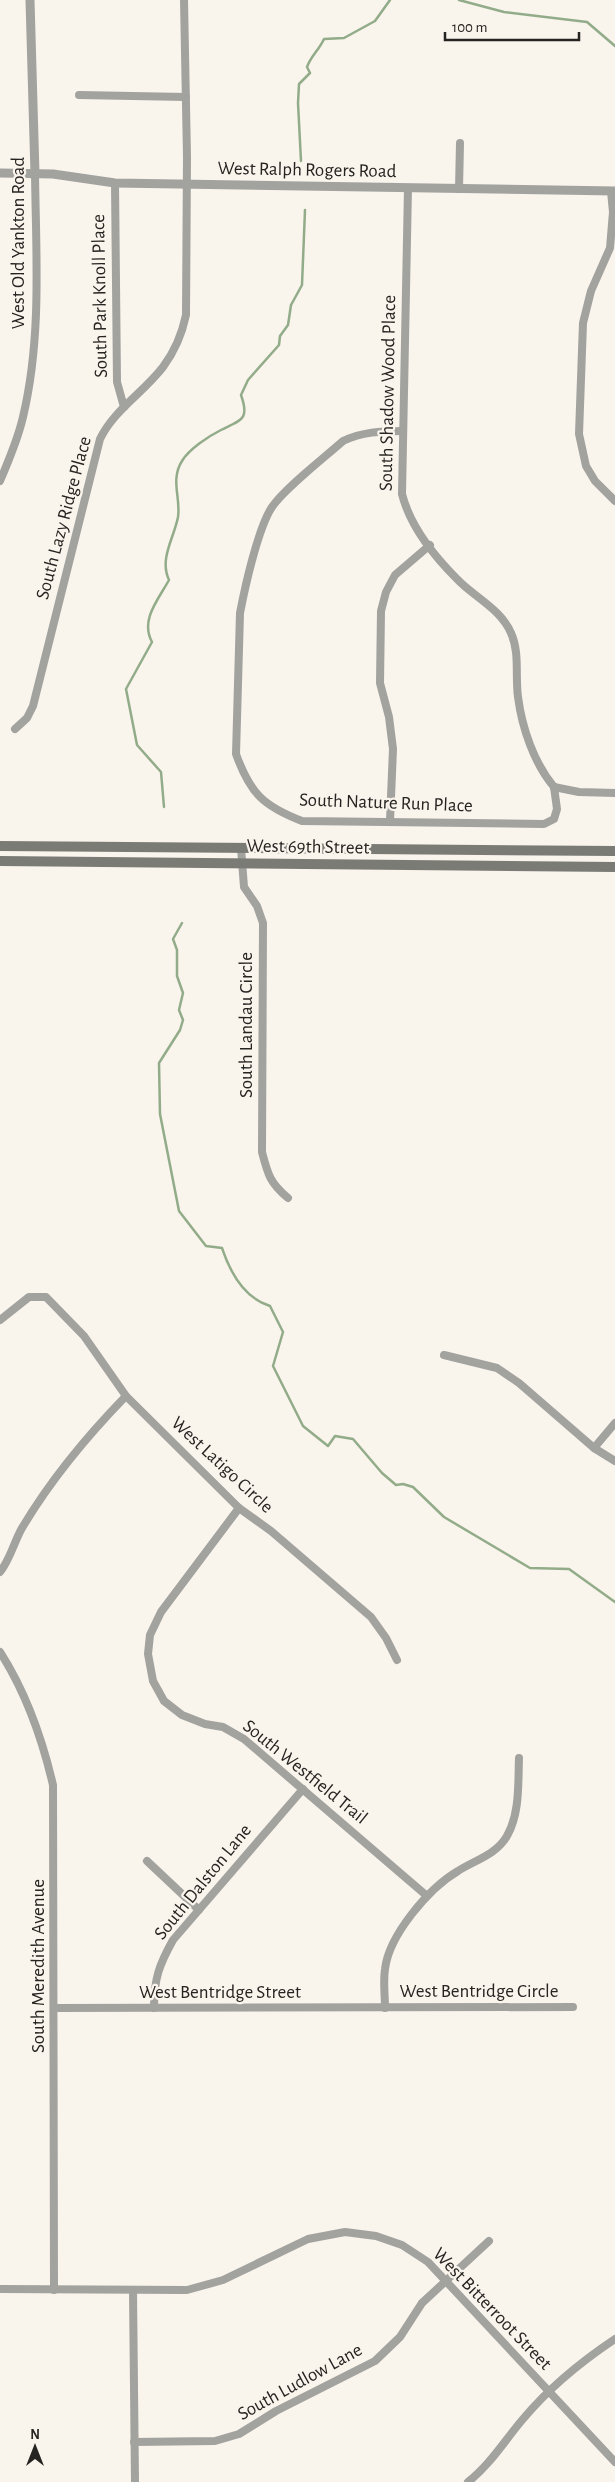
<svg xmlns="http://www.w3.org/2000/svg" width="615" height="2482" font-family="'Alegreya Sans',sans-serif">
<rect width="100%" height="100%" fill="#f9f4ec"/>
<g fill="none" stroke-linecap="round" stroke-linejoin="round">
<g stroke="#92ac89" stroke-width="2.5">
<path d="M459,0L504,12L587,22L615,46"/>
<path d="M301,161L298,103L299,84L310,73L307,67C311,56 319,50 324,39L344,38L375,21L390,0"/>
<path d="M164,807L161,772L137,745L126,689L152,642C140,620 158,600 169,580C159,559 174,538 178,517C181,498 170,480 182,461C189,449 209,436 221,430C241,420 250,420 241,395L248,380L279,345L280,336L288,325L291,305L302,285L305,210"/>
<path d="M182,923L173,939L177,950V976L183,993L179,1010L183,1020L180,1030L159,1063L160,1114L179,1211L206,1246L222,1248C230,1272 244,1298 270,1306L283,1332L273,1366L303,1426L328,1446L335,1436L353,1439L382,1473L396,1485L403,1484L413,1487L444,1517L530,1568L569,1569L615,1602"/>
</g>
<g stroke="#a2a29f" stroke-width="8">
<path d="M79,95L186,97"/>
<path d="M115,183L117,382L124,407"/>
<path d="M408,188L402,494C410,526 434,556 457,579C474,597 501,609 511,633C520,653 515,675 518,697C522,728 534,763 554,787"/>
<path d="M459,189L460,143"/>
<path d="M611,191L613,212L610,248L591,291L583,323L579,434L586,466L595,481L615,501"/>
<path d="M402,431C381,431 362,432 343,441C324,458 285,488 272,507C258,528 245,587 240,613L236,754C250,793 263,806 302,821L544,824L554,819L557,809L554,787"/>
<path d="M0,481C9,460 18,439 23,417C42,337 36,255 35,174"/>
<path d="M15,729L27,718L33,706L100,439C114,410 143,393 163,367C175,351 182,334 186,315L187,157L184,0"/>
<path d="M554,787L579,792L615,793"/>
<path d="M390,821L393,749L389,717L380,683L381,611L386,592L395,575L430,545"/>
<path d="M241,848L244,887L257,906L263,923L262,1152C268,1175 270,1183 288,1198"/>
<path d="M0,1320L29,1297H46L84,1336L126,1396L239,1508L271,1531L371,1617L386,1638L397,1660"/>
<path d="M444,1355L497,1368L519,1383L594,1448L615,1461"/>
<path d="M594,1448L615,1423"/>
<path d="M239,1508L161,1612L150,1635L148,1654L153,1681L164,1701L182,1715L205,1724L223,1727L244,1739L427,1896"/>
<path d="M0,1572C10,1560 14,1542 22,1528C50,1481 88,1435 126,1396"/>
<path d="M0,1652C27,1694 42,1738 53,1785L54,2290"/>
<path d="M147,1861L199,1910"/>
<path d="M54,2008L573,2007"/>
<path d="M154,2008C154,1979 159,1965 173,1940L303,1789"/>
<path d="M385,2008C385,1995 383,1982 385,1969C389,1935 429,1888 458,1871C475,1860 496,1855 507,1836C520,1813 518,1784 519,1758"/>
<path d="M0,2289L187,2290L223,2280L308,2239L345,2232L376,2236L402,2245L428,2262L615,2462"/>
<path d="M133,2291L135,2482"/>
<path d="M134,2442L215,2441L239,2434L276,2411L375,2361L400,2337L422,2303L489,2241"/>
<path d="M468,2482C490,2465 505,2440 523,2419C549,2388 582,2361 615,2339"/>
</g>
<g stroke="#a2a29f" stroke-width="9">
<path d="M30,0L35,174"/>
<path d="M0,173L53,174L115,183L615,191"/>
</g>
<g stroke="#7b7b75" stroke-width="10">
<path d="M0,846L615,851"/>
<path d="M0,861L615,867"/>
</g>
</g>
<g text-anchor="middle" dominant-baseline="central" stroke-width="4.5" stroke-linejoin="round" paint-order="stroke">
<g font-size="19" fill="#262421" stroke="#f9f4ec">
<text transform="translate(307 170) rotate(1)">West Ralph Rogers Road</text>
<text transform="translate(18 243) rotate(-90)">West Old Yankton Road</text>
<text transform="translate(100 296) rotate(-91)">South Park Knoll Place</text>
<text transform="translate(388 393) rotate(-89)">South Shadow Wood Place</text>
<text transform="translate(64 518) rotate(-75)">South Lazy Ridge Place</text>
<text transform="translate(386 803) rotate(2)">South Nature Run Place</text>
<text transform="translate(308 847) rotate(1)">West 69th Street</text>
<text transform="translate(246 1025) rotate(-90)">South Landau Circle</text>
<text transform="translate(222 1465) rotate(43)">West Latigo Circle</text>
<text transform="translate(305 1772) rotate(39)">South Westfield Trail</text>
<text transform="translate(203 1882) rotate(-51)">South Dalston Lane</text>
<text transform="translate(38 1966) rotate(-90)">South Meredith Avenue</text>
<text x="479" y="1991">West Bentridge Circle</text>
<text x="220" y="1992">West Bentridge Street</text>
<text transform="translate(492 2309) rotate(46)">West Bitterroot Street</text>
<text transform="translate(300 2382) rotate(-29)">South Ludlow Lane</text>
</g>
</g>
<g transform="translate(35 2447)" stroke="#f9f4ec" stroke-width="4" paint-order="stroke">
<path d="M0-4L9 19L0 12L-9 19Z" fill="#262421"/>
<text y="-8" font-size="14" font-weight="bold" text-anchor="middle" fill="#262421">N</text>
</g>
<path d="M445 32v8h134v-8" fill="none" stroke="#262421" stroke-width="2.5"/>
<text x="452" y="32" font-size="15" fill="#262421" stroke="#f9f4ec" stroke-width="4" paint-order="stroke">100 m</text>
</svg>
